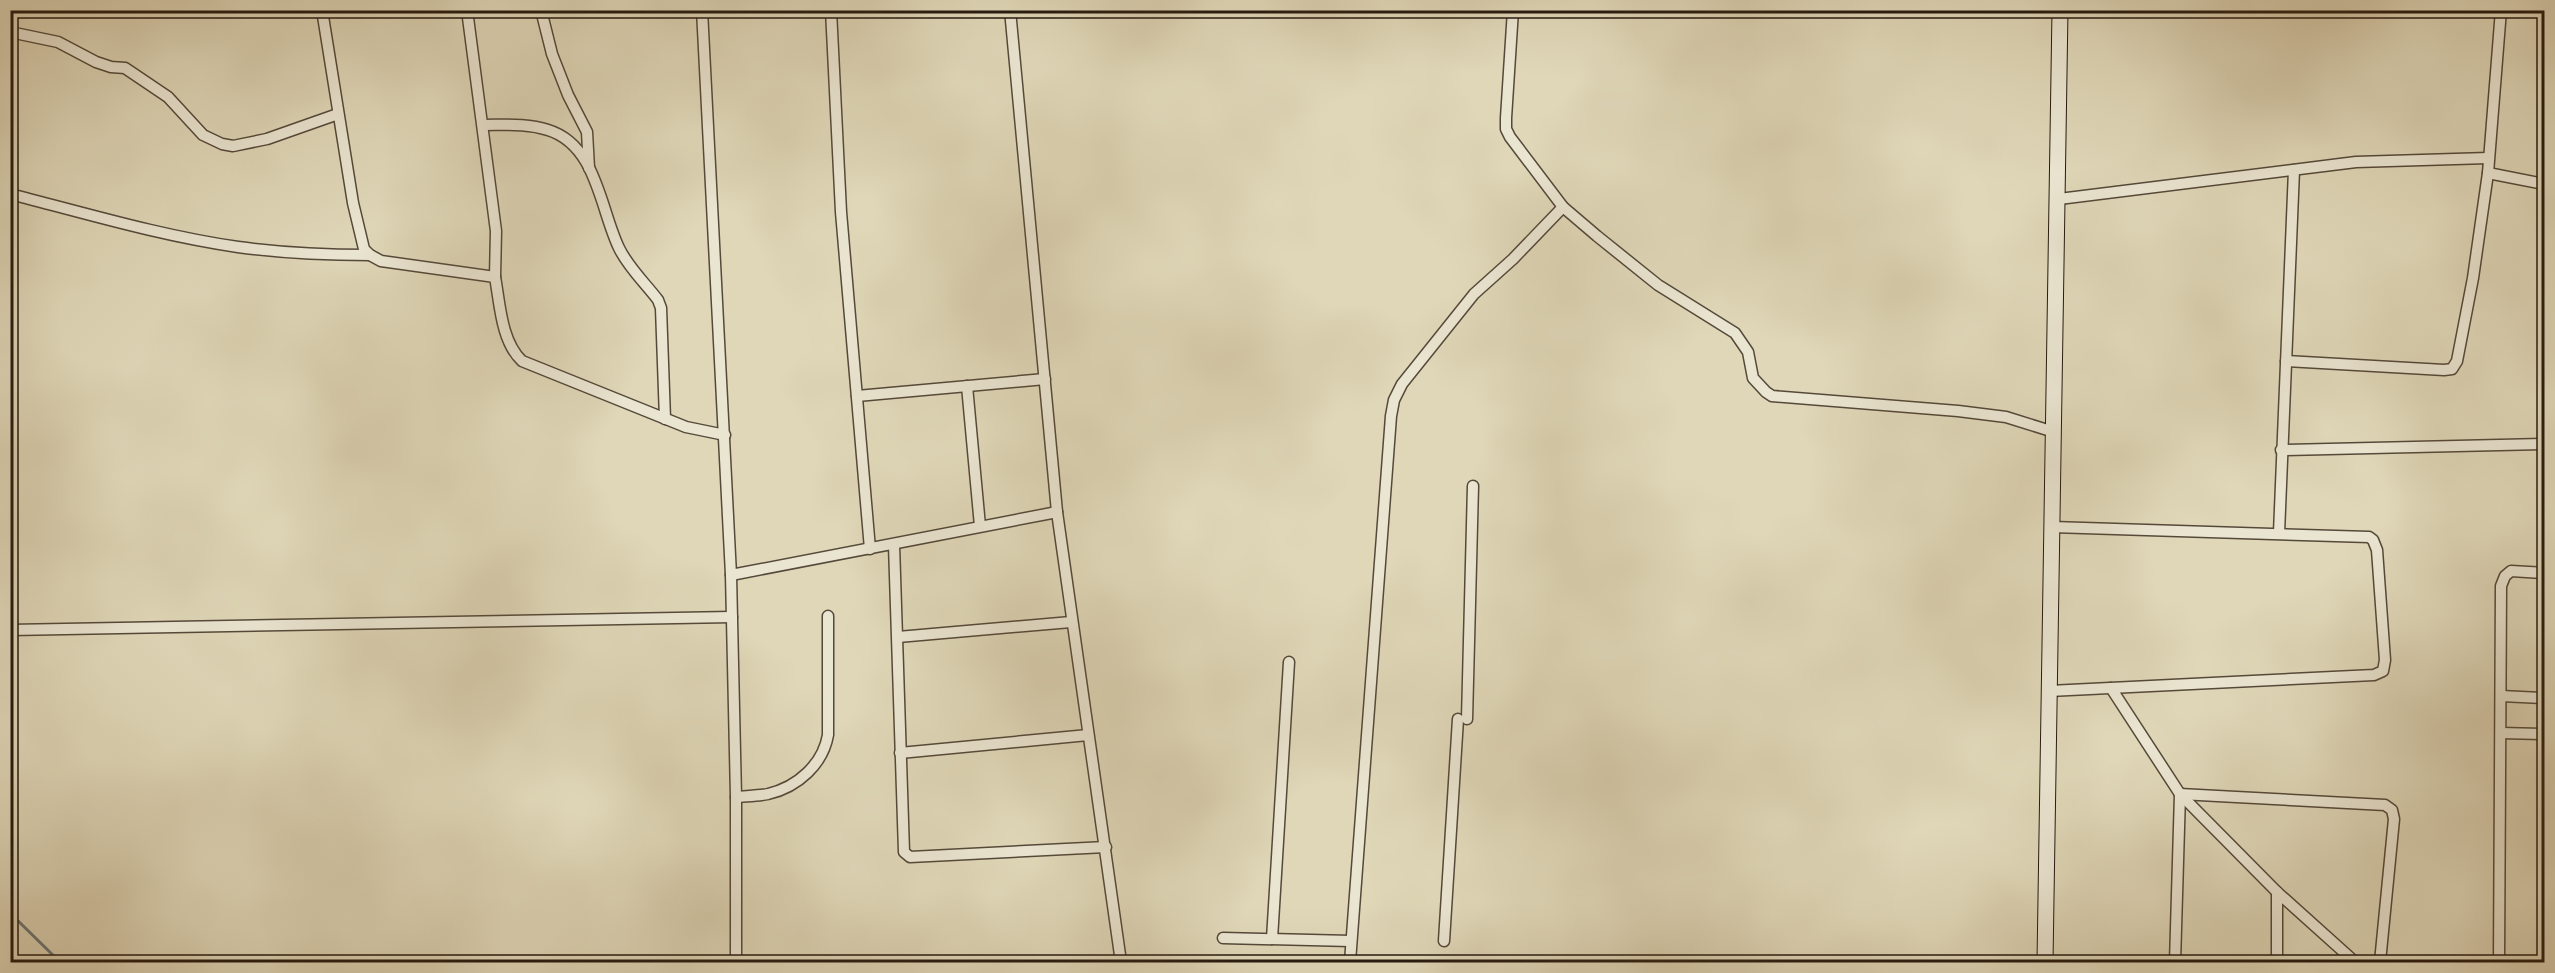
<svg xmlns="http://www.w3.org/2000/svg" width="2555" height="973" font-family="'IM FELL English',serif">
<rect width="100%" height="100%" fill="#dfd7b8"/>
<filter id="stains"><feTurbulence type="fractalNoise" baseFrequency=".00333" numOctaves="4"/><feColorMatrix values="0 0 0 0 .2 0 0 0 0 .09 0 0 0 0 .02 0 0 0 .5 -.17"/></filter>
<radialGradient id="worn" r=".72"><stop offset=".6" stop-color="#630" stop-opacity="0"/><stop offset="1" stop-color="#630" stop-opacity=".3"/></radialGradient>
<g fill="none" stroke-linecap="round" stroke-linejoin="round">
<path stroke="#6b7876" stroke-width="3" d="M10,913L60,962"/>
<g stroke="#55493a" stroke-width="13">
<g id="street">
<path d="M322,10L353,203L364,249L370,255L381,261L495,277C500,304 501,341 522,361L686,427L725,435"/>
<path d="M467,10L493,208L496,231L495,277"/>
<path d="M541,10L552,54L568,95L587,132L589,168"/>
<path d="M702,10L731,575L736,797V962"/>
<path d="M831,10L841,212L870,549"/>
<path d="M1010,10L1057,512L1121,962"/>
<path d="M1513,10L1506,118V129L1510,137L1563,207L1597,236L1658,285L1735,333L1748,352L1753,378L1766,392L1772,396L1958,411L2006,417L2054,432"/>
<path d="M10,32L58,42L96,62L111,67L125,68L168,97L203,135L222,144L233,146L267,139L338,114"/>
<path d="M484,125C505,125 527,123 548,130C597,145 600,209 619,248C628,267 645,283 658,300L661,308L665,419"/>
<path d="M2488,173L2544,184"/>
<path d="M10,194C85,213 161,236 238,247C282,253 326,255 370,255"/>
<path d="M2059,199L2356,162L2488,158"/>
<path d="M2286,361L2444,370L2452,369L2457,361L2473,278L2488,173L2501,10"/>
<path d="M967,386L980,526"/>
<path d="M857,396L1045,379"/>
<path d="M2281,450L2544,444"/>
<path d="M2279,533L2294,170"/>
<path d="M894,545L904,852L910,857L1106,847"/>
<path d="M731,575L1057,512"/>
<path d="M10,630L732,617"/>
<path d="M898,637L1071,622"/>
<path d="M2111,688L2180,794L2277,892L2355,962"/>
<path d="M2049,691L2374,675L2383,671L2385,660L2377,550L2373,540L2369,537L2052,527"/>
<path d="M2501,696L2544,698"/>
<path d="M1467,719L1473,486"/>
<path d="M2501,733L2544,734"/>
<path d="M900,753L1088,735"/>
<path d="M736,797C746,796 758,796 768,794C798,787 823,764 828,735V616"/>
<path d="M2277,892V962"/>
<path d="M1223,938L1351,941"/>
<path d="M1272,939L1289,662"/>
<path d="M1444,941L1458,719"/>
<path d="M1350,962L1391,416L1394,400L1402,384L1474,294L1513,259L1563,207"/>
<path d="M2175,962L2180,794L2385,805L2392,810L2394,819L2380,962"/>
<path d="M2499,962L2501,586L2505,576L2511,571L2544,573"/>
</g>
</g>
<g stroke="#271a10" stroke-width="17">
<path id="secondary" d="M2045,962L2060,10"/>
</g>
<use href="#street" stroke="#eae5d1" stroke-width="10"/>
<use href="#secondary" stroke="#eae5d1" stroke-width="15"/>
</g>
<rect width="2555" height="973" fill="none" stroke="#dfd7b8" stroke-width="36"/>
<rect x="12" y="12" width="2531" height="949" fill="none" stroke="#271a10" stroke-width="3"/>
<rect x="18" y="18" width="2519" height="937" fill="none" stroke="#271a10" stroke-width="1.5"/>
<rect width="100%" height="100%" filter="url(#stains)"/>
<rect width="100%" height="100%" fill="url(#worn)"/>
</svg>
